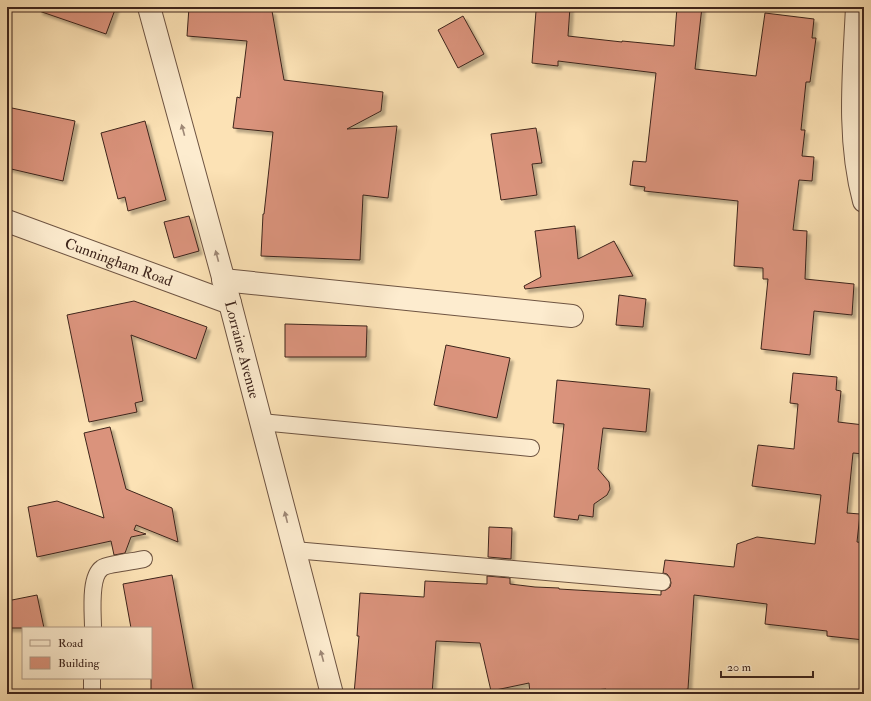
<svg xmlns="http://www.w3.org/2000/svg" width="871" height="701" font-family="'IM FELL Double Pica',serif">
<defs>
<filter id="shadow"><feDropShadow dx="3.5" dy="3.5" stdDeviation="1" flood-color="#0004"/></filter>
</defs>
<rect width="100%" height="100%" fill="#fce2b5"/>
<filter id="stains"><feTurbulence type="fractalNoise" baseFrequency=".005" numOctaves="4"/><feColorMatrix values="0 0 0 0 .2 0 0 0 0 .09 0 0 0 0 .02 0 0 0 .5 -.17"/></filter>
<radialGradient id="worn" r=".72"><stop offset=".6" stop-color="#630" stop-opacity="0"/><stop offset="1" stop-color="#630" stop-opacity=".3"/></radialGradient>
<g fill="#da937b" stroke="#3e251c" filter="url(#shadow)">
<path d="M40,7H116L106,34L39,11Z"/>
<path d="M189,7H243L272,11L284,80L383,92L381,111L347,129L397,126L388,198L363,195L360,260L261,256L263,214H264L273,132L233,128L237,97L240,98L247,41L187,36Z"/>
<path d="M541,7H570L568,36L622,42V41L674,46L677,7H702L695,69L756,76L765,13L814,19L812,38H816L810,82H806L801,130H805L802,156L814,157L812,181L799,180L793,230L807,231L805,279L854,284L852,315L814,311L810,355L761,349L768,279H763V268L734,266L738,201L644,191L645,187L630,185L633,161L646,162L656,73L558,61V66L532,63L536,11H541Z"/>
<path d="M463,16L484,54L458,68L438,30Z"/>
<path d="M7,107L75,121L63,181L7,168Z"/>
<path d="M145,121L166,200L128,211L125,197L118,199L101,133Z"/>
<path d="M536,128L542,163L532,164L537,195L501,200L491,134Z"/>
<path d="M189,216L199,251L174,258L164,222Z"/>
<path d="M575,226L578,259L614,241L633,276L525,289L524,286L541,277L535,231Z"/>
<path d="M619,295L646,299L643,327L616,325Z"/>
<path d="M134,301L207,327L196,359L131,335L143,401L135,403L137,412L89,422L67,315Z"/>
<path d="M285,324L367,326L366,357H285Z"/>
<path d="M446,345L510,358L497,418L434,405Z"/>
<path d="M793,373L837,377L836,390L841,391L838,422L864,425V454L853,453L847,513L860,514L857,542L864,543V640L827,636V631L765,624L767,604L694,595L688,689L667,694H608L606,689L550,694H530L529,683L491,691L480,643L436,641L432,694H354L359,636H357L360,593L424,597L425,581L487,584V576L510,578V584L535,587L559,588V589L661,595V591L666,590L670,587L671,583L670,578L667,574L663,573L665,560L734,567L737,544L757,537L815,544L821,495L752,486L758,445L794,449L798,404L790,403Z"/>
<path d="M557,380L650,389L646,432L603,428L598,469L609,482L610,489L607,495L594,504L593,517L579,515L578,520L554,517L564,424L553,423Z"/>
<path d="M110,427L126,489L172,508L178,542L136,525L134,530L146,534L131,537L125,553L114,555L111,541L37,557L28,507L57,501L104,518L84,433Z"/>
<path d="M489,527L512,528L511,559L488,557Z"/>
<path d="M172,575L194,694H151V628H131L123,584Z"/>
<path d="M37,595L44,628H7V601Z"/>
</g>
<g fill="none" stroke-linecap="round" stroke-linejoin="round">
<g stroke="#6e5442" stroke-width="18">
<g id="lane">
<path d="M261,422L531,448"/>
<path d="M294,550L662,582"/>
<path d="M93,628C93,613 89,577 102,568C107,564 136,561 144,559"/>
<path d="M92,694V678"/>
</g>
</g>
<g stroke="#6e5442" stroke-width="24">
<g id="street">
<path id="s1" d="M149,7L230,303L332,694"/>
<path d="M857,7C854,71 847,138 864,201"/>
<path id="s2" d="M7,221L230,303"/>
<path d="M223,280L572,316"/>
</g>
</g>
<use href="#lane" stroke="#fdeccf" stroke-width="16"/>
<use href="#street" stroke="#fdeccf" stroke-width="22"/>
</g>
<defs><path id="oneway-solid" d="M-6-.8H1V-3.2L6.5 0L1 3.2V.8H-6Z"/></defs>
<g fill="#9e8876">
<use href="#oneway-solid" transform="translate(183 130) rotate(-105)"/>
<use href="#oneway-solid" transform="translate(217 256) rotate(-105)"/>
<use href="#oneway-solid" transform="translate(286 517) rotate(-104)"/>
<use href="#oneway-solid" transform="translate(322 656) rotate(-105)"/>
</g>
<g text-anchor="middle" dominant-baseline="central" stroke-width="4" stroke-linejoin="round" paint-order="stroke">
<g font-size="15" fill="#3e251c" stroke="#fdeccf">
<text stroke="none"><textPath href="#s2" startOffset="119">Cunningham Road</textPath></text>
<text stroke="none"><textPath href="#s1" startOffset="355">Lorraine Avenue</textPath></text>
</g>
</g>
<rect width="871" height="701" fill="none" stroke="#fce2b5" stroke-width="24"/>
<rect x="8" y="8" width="855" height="685" fill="none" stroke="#3e251c" stroke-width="2"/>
<rect x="12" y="12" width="847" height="677" fill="none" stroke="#3e251c"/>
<rect x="22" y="627" width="130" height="52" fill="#fdeccf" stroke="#b19c87"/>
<rect x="30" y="640" width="20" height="6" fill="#fdeccf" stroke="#b19c87"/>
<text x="58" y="647" font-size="12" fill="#3e251c">Road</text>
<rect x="30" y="657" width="20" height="12" fill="#da937b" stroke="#b19c87"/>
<text x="58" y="667" font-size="12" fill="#3e251c">Building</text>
<path d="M721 671v6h92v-6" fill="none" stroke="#3e251c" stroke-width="2"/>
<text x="727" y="671" font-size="12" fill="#3e251c" stroke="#fdeccf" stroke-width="3" paint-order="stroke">20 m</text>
<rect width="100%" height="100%" filter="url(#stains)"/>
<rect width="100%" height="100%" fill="url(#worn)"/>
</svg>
